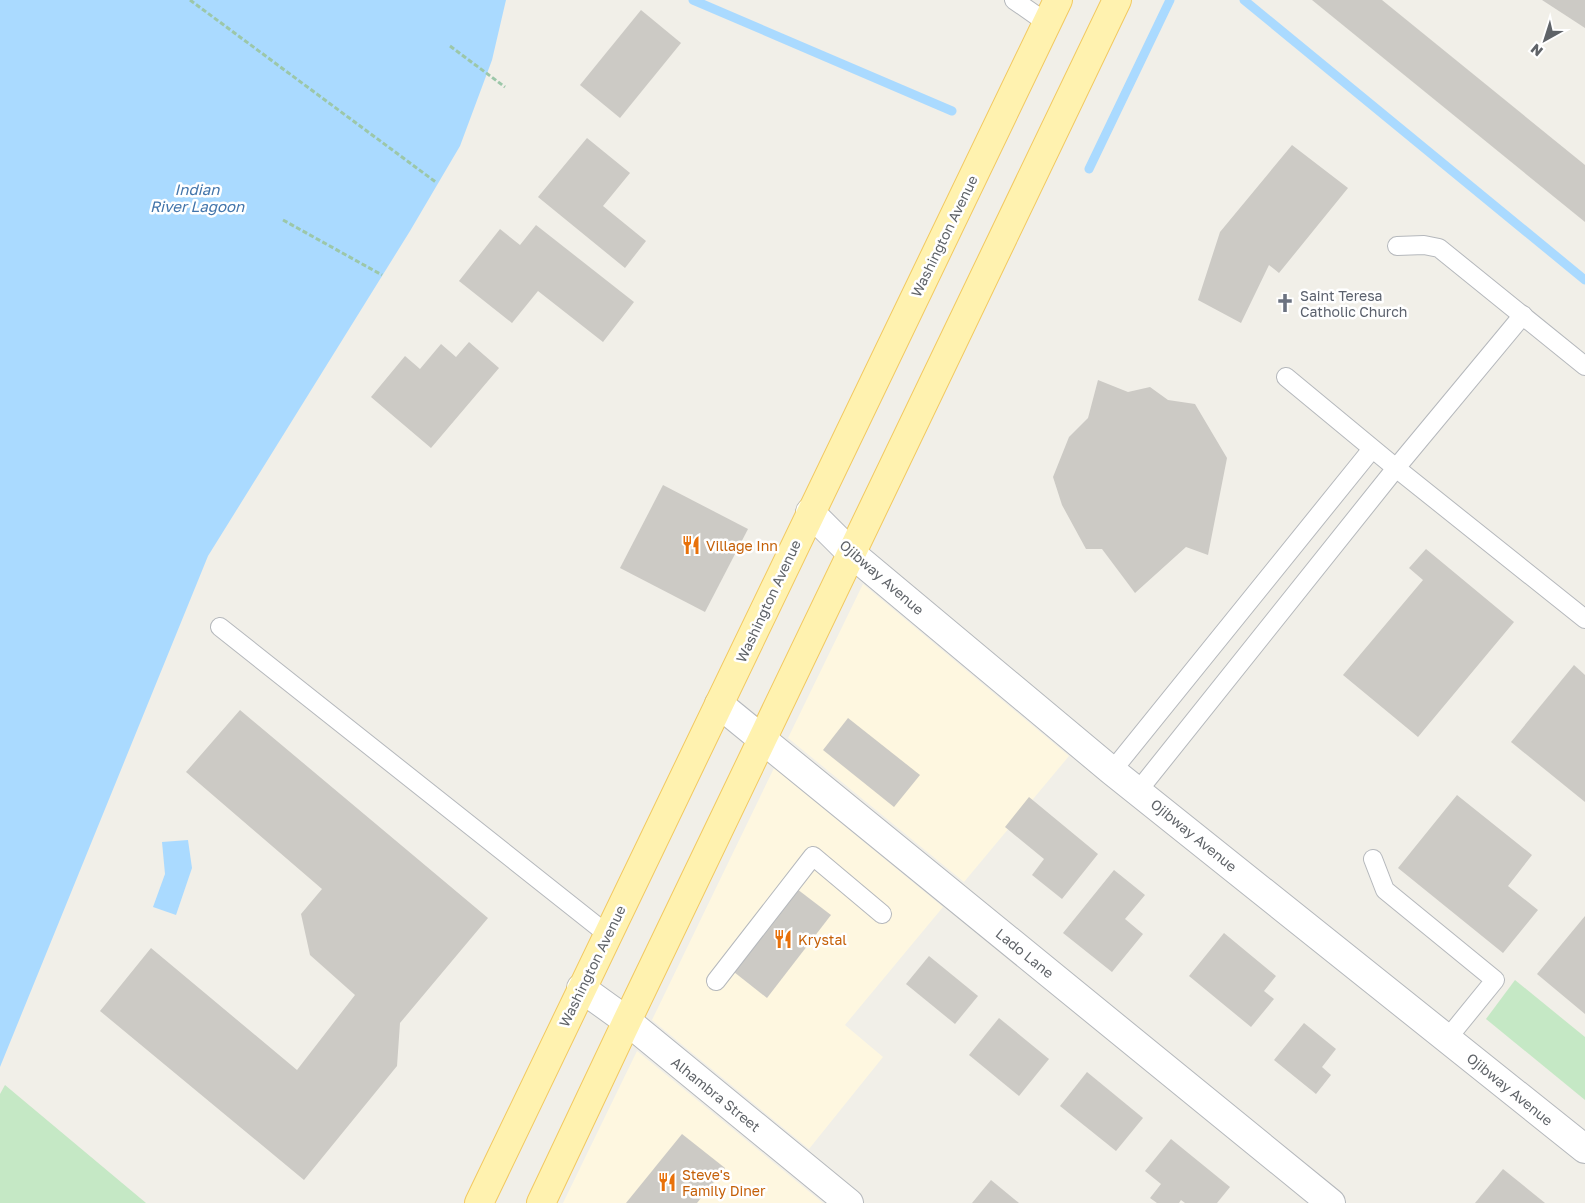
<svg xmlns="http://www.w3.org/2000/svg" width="1585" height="1203" font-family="'Golos Text',sans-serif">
<rect width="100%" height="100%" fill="#f1efe8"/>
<g fill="#fef7e0">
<path d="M863,584L1069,756L964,882L788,738Z"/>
<path d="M774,768L943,907L845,1025L883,1057L809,1149L652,1020Z"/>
<path d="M637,1051L823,1203H563Z"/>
</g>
<g fill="#c5e8c5">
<path d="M1515,980L1585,1037V1100L1486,1019Z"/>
<path d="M5,1085L146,1203H0V1094Z"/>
</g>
<g fill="#aadaff">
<path d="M0,0H506L492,60L460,146L410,231L208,556L0,1067Z"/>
<path d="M188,840L192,868L176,915L153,907L165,874L162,842Z"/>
</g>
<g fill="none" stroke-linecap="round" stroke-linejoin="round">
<g stroke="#aadaff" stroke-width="9">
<path d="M693,0L952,111"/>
<path d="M1244,0L1585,280"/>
<path d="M1089,169L1170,0"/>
</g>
</g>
<g fill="#cccac5">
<path d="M1312,0H1382L1585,165V222Z"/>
<path d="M1542,0H1585V28Z"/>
<path d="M641,10L681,43L620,118L580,85Z"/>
<path d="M587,138L630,173L603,206L646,241L625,268L538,197Z"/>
<path d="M1292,145L1348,188L1279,273L1269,265L1241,323L1198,300L1220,232Z"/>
<path d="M536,225L634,302L603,342L538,291L512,323L459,281L500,229L520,245Z"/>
<path d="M469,342L499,368L431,448L371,397L405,356L420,369L441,344L456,357Z"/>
<path d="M1098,380L1128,392L1150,387L1168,400L1195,404L1227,458L1208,555L1186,547L1135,593L1102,549H1086L1062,505L1053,477L1069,437L1088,418Z"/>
<path d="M663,485L748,529L705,612L620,568Z"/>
<path d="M1426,549L1514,622L1418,737L1343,675L1423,580L1409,568Z"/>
<path d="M1574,665L1585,675V802L1511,742Z"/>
<path d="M240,710L488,918L400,1023L397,1066L304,1180L100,1011L151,948L297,1070L355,995L310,955L301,914L322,889L186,772Z"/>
<path d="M848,718L920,775L894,807L823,750Z"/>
<path d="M1457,795L1532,855L1508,886L1538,910L1503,953L1398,868Z"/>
<path d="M1029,797L1098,854L1062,899L1032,875L1044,859L1005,827Z"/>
<path d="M1114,870L1145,895L1125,919L1143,934L1112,972L1063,933Z"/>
<path d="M797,889L831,915L767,998L734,972Z"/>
<path d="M1585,916V1014L1537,974Z"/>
<path d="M1224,933L1276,976L1264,991L1274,999L1251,1027L1189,976Z"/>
<path d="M929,956L978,996L955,1024L906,984Z"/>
<path d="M999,1018L1049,1059L1019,1096L969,1055Z"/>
<path d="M1304,1023L1336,1049L1322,1067L1331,1075L1316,1094L1274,1060Z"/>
<path d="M1087,1072L1143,1118L1116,1151L1060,1106Z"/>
<path d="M682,1134L725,1168L697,1203H626Z"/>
<path d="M1171,1139L1230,1187L1217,1203H1185L1181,1200L1179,1203H1157L1150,1198L1161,1184L1145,1171Z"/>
<path d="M1503,1169L1545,1203H1475Z"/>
<path d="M991,1180L1019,1203H972Z"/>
</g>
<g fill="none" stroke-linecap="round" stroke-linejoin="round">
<g stroke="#b5b8bc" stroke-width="20">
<g id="service">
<path d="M1014,0L1047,23"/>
<path d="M1397,246L1424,245L1439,248L1585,366"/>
<path d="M1286,377L1396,468L1585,619"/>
<path d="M220,627L607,934"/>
<path d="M1112,771L1372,449"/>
<path d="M1138,791L1396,468L1523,315"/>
<path d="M1373,859L1385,890L1495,980L1447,1039"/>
<path d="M716,981L813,856L882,914"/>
</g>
</g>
<g stroke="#b5b8bc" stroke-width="30">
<g id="minor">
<path d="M810,512L851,553L1112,771L1585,1149"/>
<path d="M719,704L1331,1203"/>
<path d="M581,988L627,1021L849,1203"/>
</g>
</g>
<g stroke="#f2c960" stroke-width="30">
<g id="primary">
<path d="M479,1203L1058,0"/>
<path d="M541,1203L627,1021L1117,0"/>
</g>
</g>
<g stroke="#9cc7a9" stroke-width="3" stroke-dasharray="5 2.5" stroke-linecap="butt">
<path d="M190,0L437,183"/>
<path d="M450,46L505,87"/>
<path d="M283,220L382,275"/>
</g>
<use href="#service" stroke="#fff" stroke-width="18"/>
<use href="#minor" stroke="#fff" stroke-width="28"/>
<use href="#primary" stroke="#fff2af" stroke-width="28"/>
</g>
<defs>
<g id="church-bare" transform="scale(1.5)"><path d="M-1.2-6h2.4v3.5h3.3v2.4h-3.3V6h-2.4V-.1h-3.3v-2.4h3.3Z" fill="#6b7280" stroke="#fff" stroke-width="2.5" paint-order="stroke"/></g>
<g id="restaurant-bare" transform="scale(1.5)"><path d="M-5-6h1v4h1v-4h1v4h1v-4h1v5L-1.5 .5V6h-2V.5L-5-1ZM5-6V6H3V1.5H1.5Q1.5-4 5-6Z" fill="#e8710a" stroke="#fff" stroke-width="2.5" paint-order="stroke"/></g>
</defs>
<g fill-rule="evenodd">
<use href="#church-bare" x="1285" y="303"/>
<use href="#restaurant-bare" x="691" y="545"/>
<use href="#restaurant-bare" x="783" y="939"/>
<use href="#restaurant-bare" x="667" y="1182"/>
</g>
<g text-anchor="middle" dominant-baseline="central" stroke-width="5" stroke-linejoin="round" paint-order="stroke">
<g font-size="14" fill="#5f6368" stroke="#fff">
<text transform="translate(944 236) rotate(-64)">Washington Avenue</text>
<text transform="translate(882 577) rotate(41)">Ojibway Avenue</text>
<text transform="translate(768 601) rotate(-65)">Washington Avenue</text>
<text transform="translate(1194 835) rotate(39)">Ojibway Avenue</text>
<text transform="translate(1025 953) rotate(39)">Lado Lane</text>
<text transform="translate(592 966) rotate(-64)">Washington Avenue</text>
<text transform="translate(1510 1089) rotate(39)">Ojibway Avenue</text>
<text transform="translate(716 1094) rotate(39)">Alhambra Street</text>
</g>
<g font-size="14" fill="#5b616d" stroke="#fff" text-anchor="start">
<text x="1300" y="295">Saint Teresa<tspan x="1300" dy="16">Catholic Church</tspan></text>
</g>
<g font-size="14" fill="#c56008" stroke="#fff" text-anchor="start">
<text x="706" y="545">Village Inn</text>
<text x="798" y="939">Krystal</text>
<text x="682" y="1174">Steve's<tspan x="682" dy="16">Family Diner</tspan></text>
</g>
<g font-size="15" font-style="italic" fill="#4174aa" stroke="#fff">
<text x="197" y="189">Indian<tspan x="197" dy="17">River Lagoon</tspan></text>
</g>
</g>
<g transform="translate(1545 40) rotate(219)" stroke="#ffffff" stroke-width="4" paint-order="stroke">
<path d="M0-4L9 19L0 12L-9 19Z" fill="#5f6368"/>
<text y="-8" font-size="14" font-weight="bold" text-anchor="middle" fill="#5f6368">N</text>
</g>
</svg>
